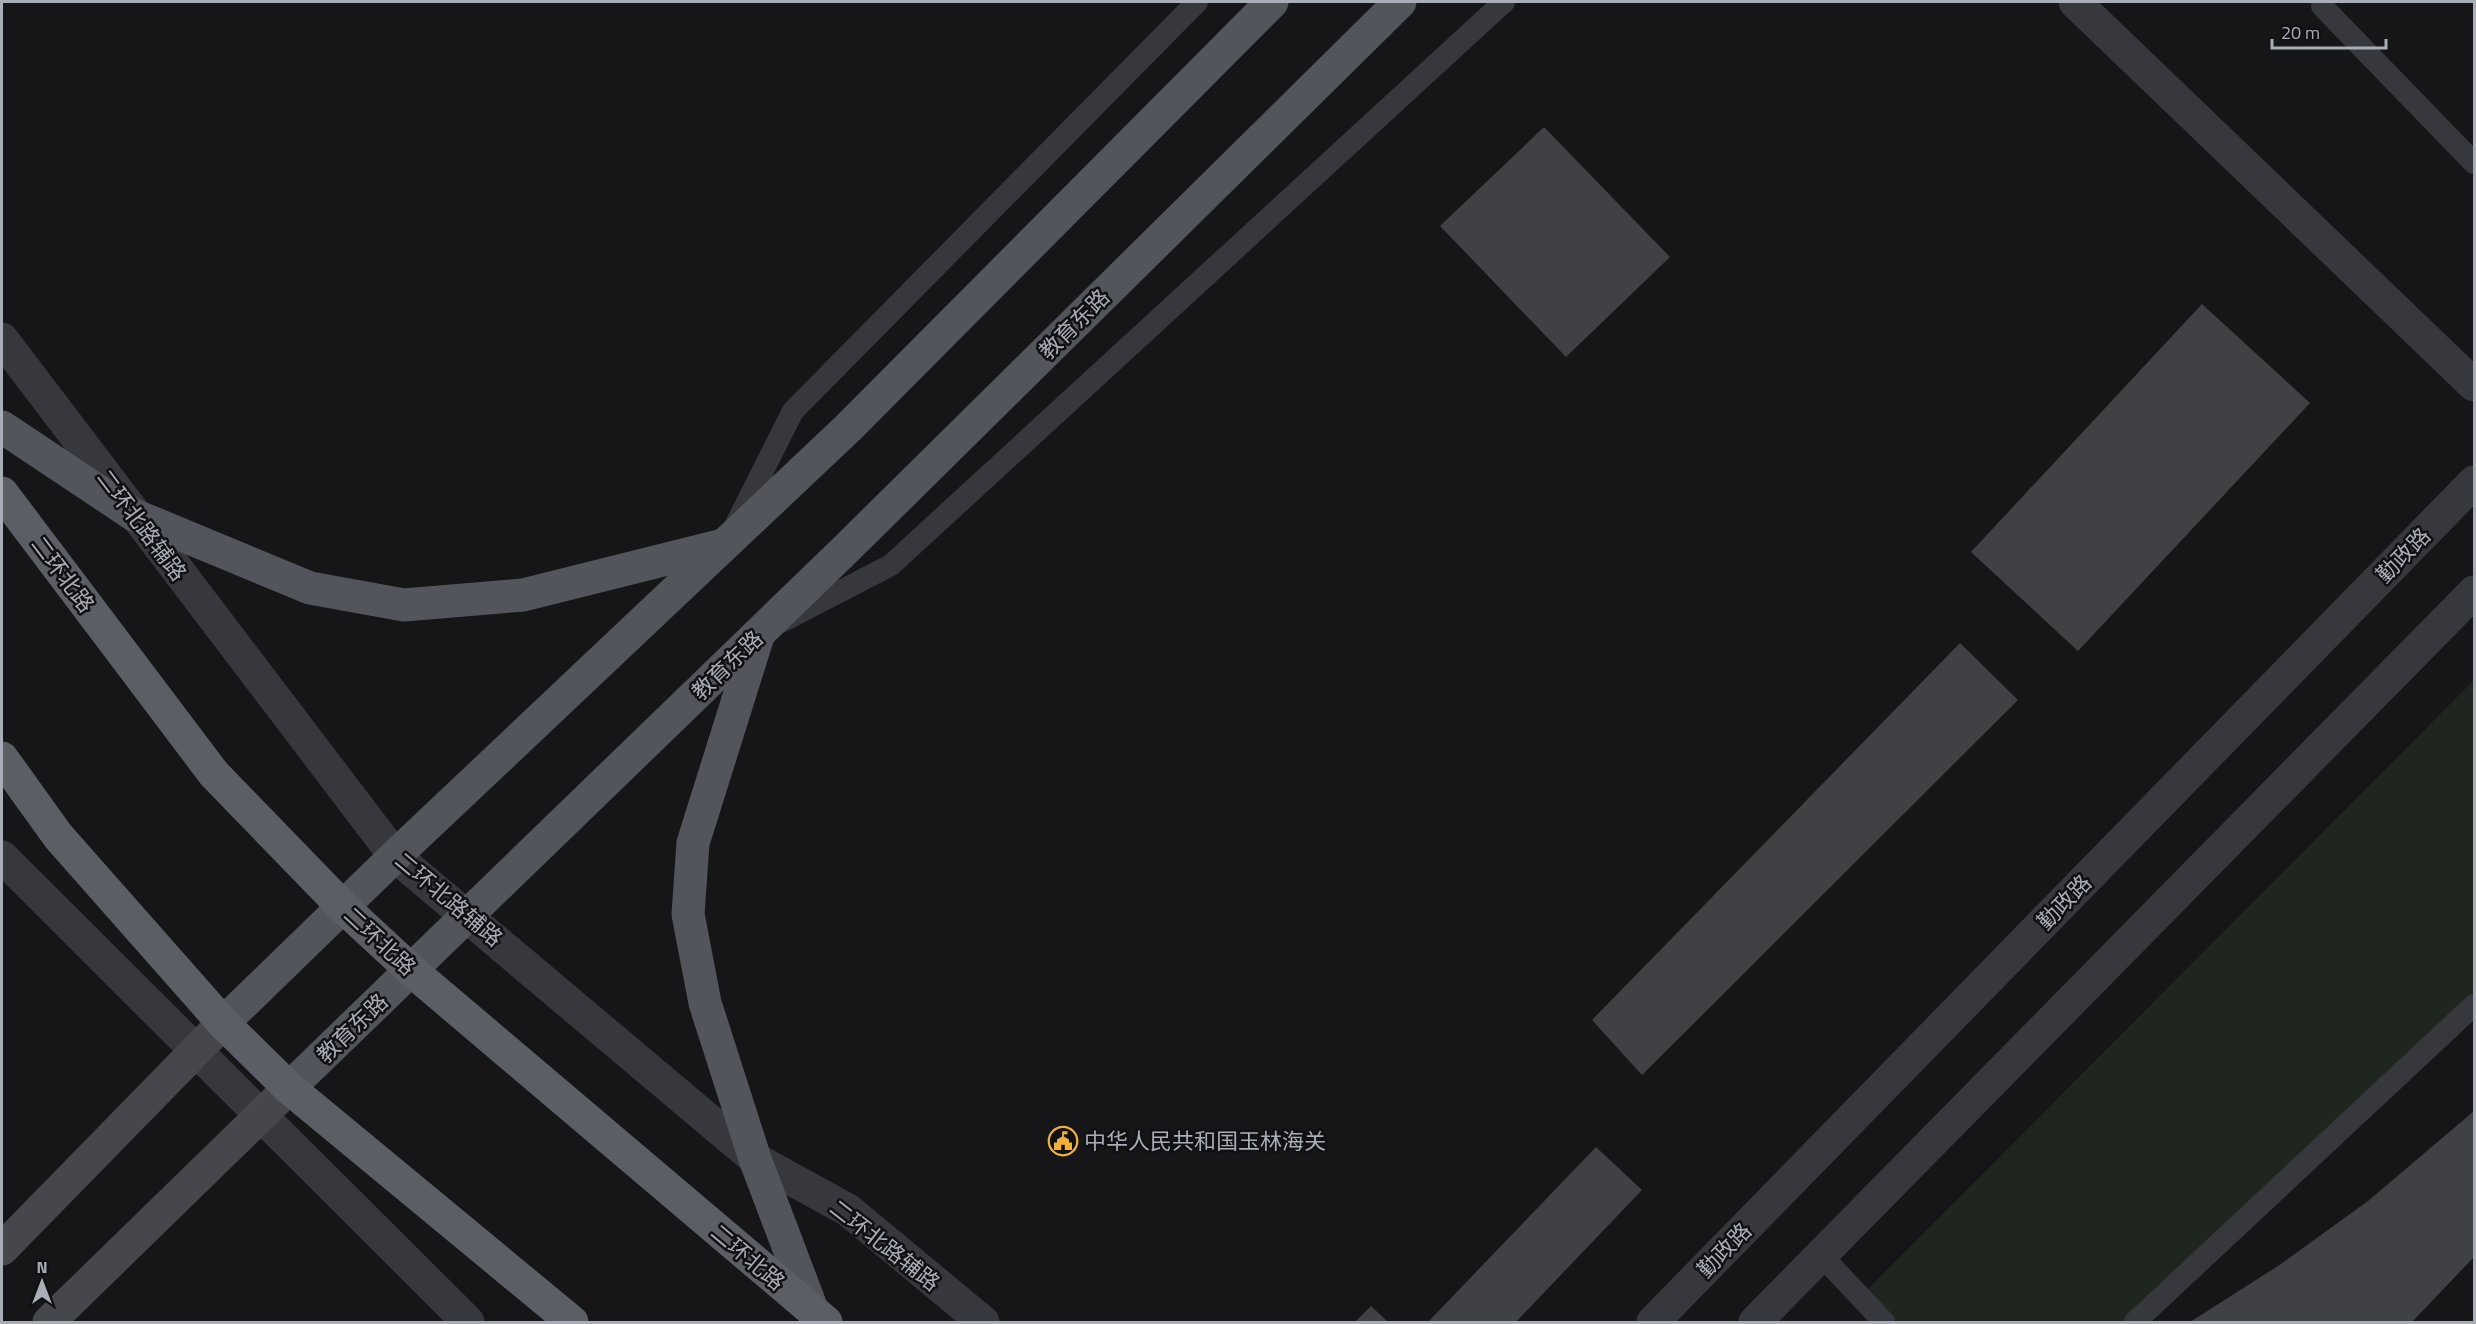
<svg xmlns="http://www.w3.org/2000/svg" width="2476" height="1324" font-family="'Titillium Web','Noto Sans SC',sans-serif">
<rect width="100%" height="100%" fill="#161618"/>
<path fill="#1e261f" d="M2474,680V993L2389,1072L2135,1322H1897L1867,1290Z"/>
<g fill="#404145">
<path d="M1544,127L1670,257L1566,357L1440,226Z"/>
<path d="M2202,304L2310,403L2078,651L1971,552Z"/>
<path d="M1960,643L2018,700L1642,1075L1592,1020Z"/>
<path d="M2474,1111V1257L2412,1322H2190L2278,1266L2368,1201Z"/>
<path d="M1596,1147L1642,1190L1516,1322H1428Z"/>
<path d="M1371,1306L1388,1322H1355Z"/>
</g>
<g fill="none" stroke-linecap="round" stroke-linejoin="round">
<g stroke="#37383d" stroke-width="22">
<path d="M2322,6L2474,163"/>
<path d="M735,526L793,411L1197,2"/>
<path d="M781,622L891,565L1504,2"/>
<path d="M1821,1255L1884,1322"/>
<path d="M2135,1322L2474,1005"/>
</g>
<g stroke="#37383d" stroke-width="33">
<path d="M2075,2L2474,385"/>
<path d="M2,339L395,856L755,1159L848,1210L983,1322"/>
<path d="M2,857L468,1322"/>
<path d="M1653,1322L2474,482"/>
<path d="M1755,1322L2474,592"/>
</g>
<g stroke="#45474d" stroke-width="33">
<path d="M2,1249L223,1023"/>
<path d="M49,1322L289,1088"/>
</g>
<g stroke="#53555c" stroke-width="33">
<path d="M2,427L134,515L310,588L404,605L523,595L723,545"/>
<path d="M758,636L693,843L688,914L705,1003L755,1159L813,1312"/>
<path d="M223,1023L395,856L848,428L1272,2"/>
<path d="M289,1088L846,549L1400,2"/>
</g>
<g stroke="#5b5e65" stroke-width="33">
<path d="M2,493L214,774L343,907L412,971L826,1322"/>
<path d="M2,758L58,836L223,1023L289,1088L572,1322"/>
</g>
</g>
<defs>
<g id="civic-ring" transform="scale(1.5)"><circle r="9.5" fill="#111113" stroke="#f2b134" stroke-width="1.5"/><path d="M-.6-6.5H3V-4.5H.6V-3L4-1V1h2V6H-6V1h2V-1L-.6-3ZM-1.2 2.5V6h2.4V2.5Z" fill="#f2b134"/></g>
</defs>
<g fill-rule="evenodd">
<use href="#civic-ring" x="1063" y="1141"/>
</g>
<g text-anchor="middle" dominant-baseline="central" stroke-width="5" stroke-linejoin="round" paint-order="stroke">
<g font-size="22" fill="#a8adb8" stroke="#111113">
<text transform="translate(1074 324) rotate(-45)">教育东路</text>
<text transform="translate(142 525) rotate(53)">二环北路辅路</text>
<text transform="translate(2403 555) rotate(-46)">勤政路</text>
<text transform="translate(63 574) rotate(53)">二环北路</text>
<text transform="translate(727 665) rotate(-44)">教育东路</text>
<text transform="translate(449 899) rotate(40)">二环北路辅路</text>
<text transform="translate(2064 902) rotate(-46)">勤政路</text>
<text transform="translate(380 941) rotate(43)">二环北路</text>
<text transform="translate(352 1028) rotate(-44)">教育东路</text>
<text transform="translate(885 1245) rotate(38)">二环北路辅路</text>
<text transform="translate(1724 1250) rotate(-46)">勤政路</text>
<text transform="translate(748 1257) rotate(40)">二环北路</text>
</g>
<g font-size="22" fill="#a8adb8" stroke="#111113" text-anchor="start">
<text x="1084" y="1141">中华人民共和国玉林海关</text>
</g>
</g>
<rect width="2476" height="1324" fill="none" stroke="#a8adb8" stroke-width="6"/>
<g transform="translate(42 1282)" stroke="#111113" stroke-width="4.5" paint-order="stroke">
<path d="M0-4.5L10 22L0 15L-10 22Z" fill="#a8adb8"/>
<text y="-9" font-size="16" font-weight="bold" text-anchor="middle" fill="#a8adb8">N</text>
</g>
<path d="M2272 39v9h114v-9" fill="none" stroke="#a8adb8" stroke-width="3"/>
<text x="2281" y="39" font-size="18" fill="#a8adb8" stroke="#111113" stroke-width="4.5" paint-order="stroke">20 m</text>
</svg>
